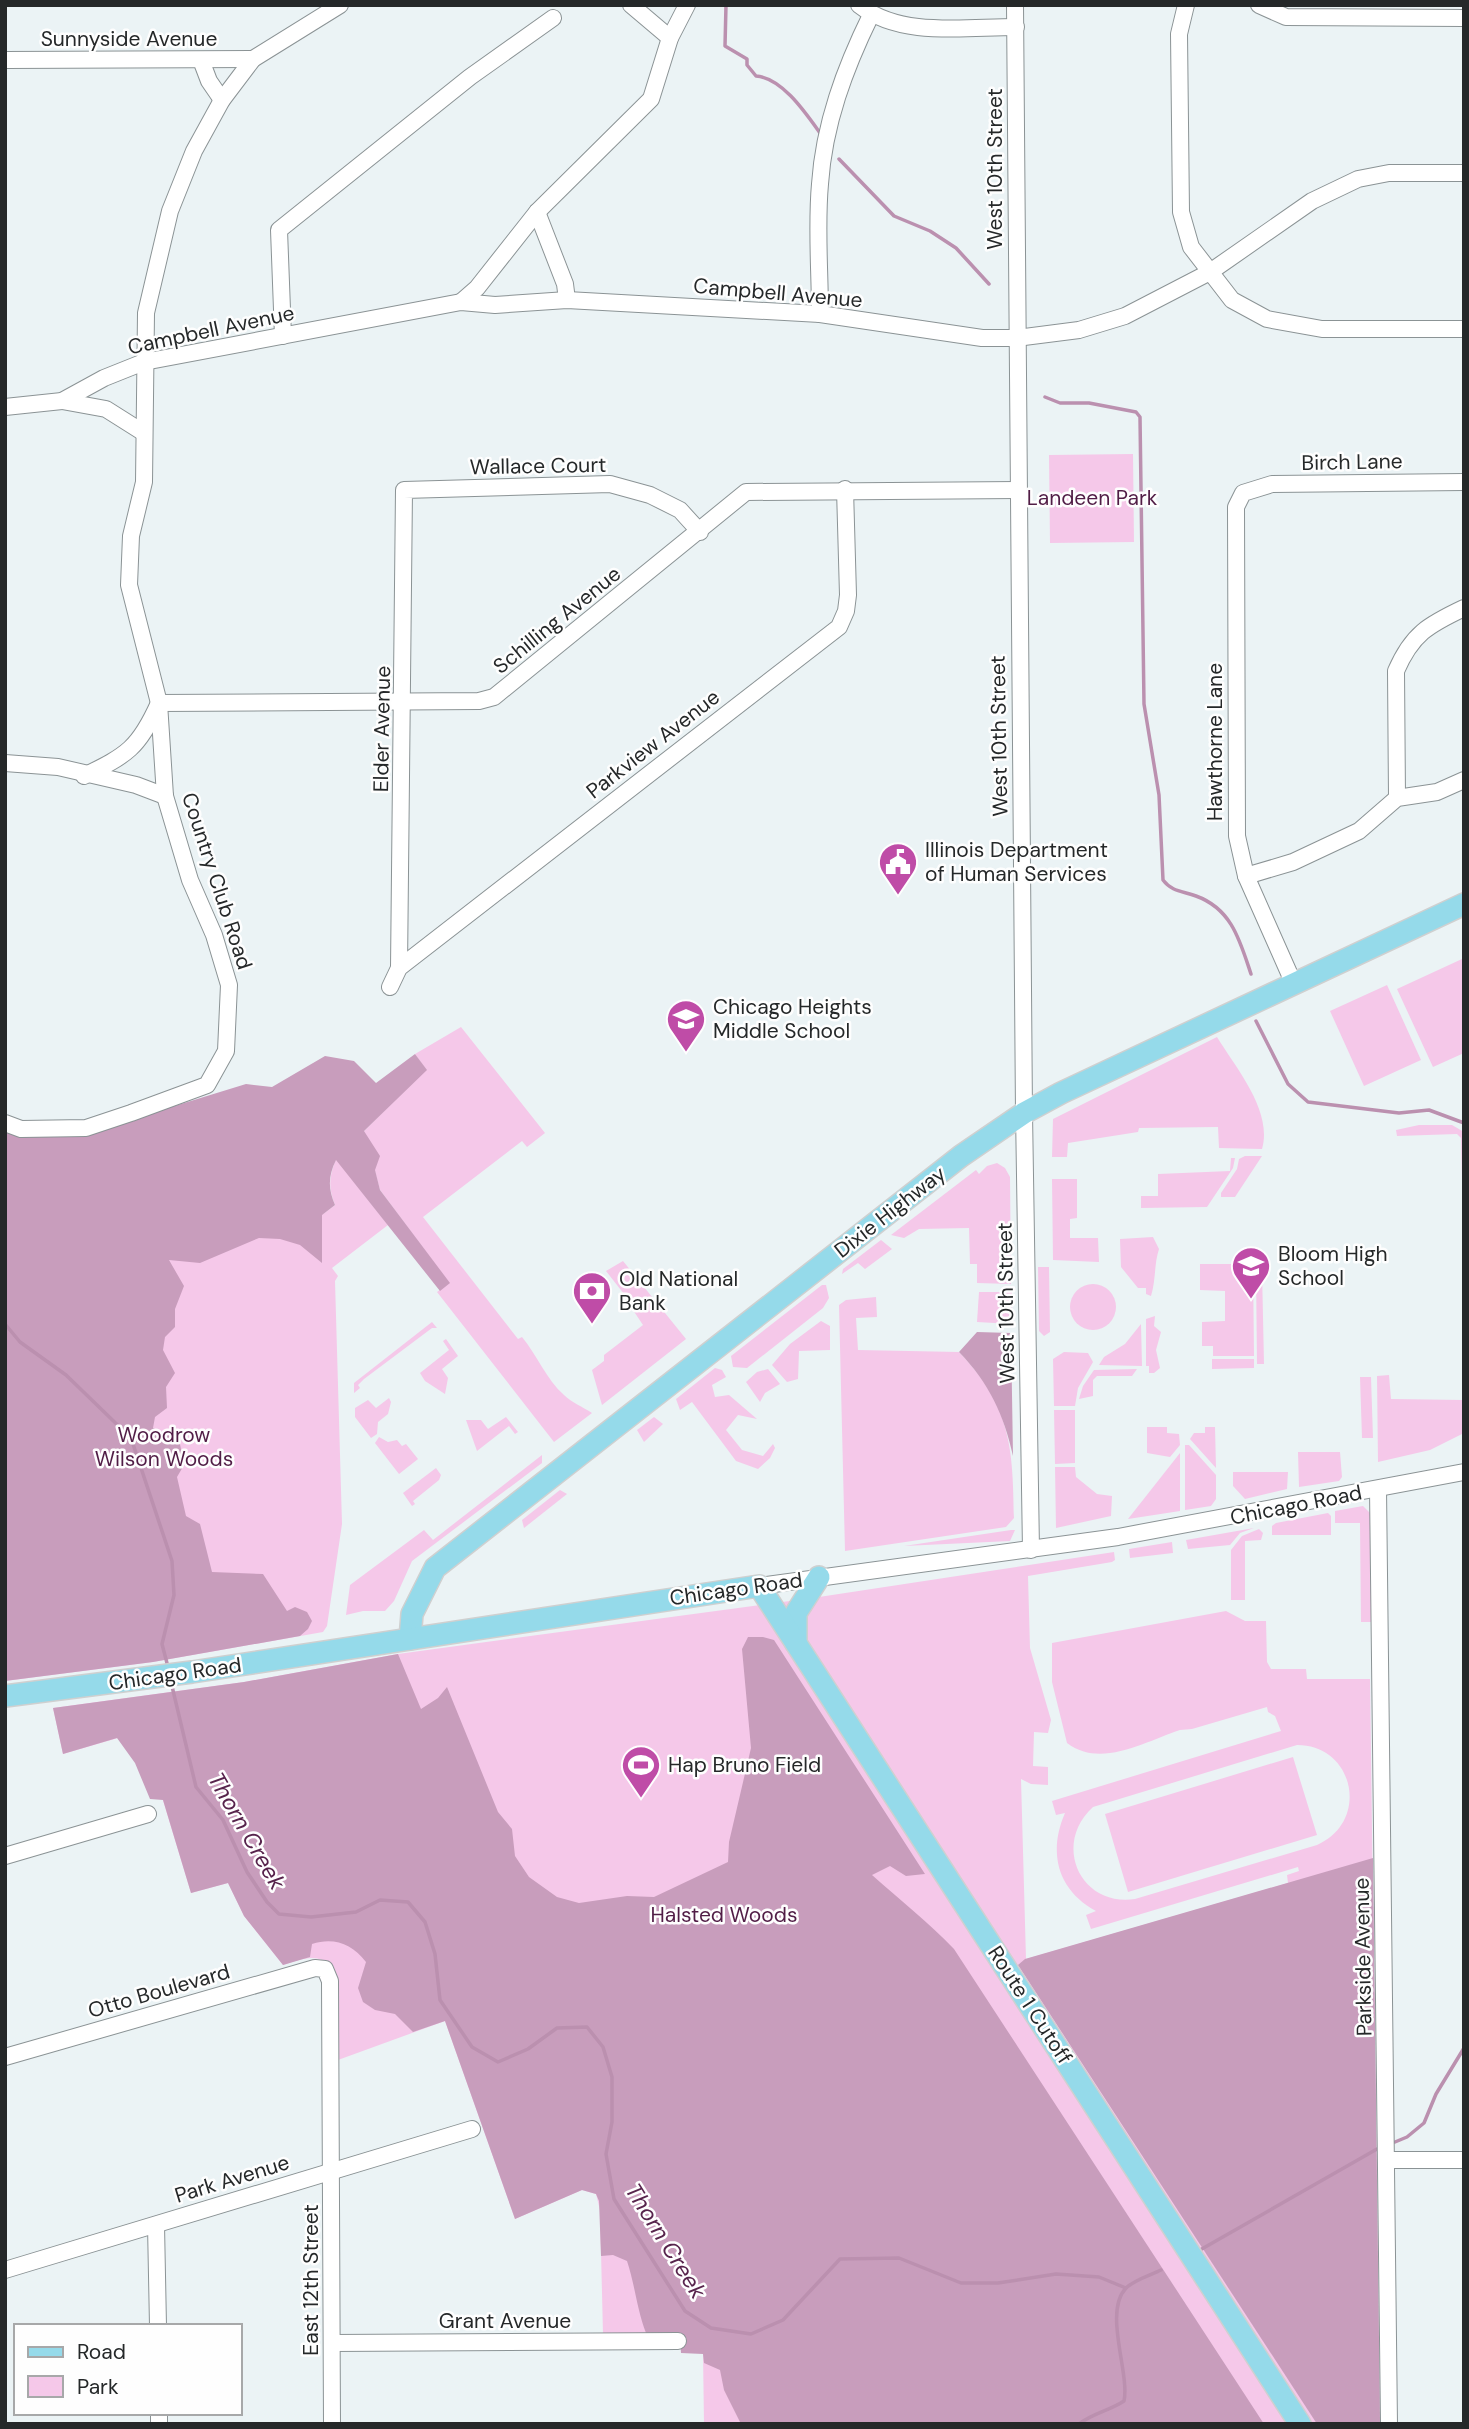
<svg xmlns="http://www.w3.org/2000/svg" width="1469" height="2429" font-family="'DM Sans',sans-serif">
<rect width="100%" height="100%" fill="#ebf3f5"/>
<g fill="#f5c8e9" fill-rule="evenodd">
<path d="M1133,454L1134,542L1050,543L1049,455Z"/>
<path d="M1462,959L1464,1053L1433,1067L1397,989Z"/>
<path d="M1387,985L1421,1060L1364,1086L1330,1011Z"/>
<path d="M461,1027L545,1133L527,1147L522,1141L423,1217L518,1339L522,1337C537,1355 546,1379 564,1395C571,1402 583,1407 592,1413L554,1442L437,1292L449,1283L380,1190L364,1131L426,1070L415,1054Z"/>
<path d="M1217,1037C1236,1068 1273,1111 1262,1149L1219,1148L1218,1127L1139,1128L1138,1132L1068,1143L1067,1157H1052L1053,1119Z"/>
<path d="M1419,1125H1452L1464,1132V1259L1461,1138L1457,1134L1397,1136L1396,1130Z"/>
<path d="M17,1132L323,1214L335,1205C328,1188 329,1176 336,1159L388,1225L332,1268L338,1276L335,1281L342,1524L327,1626L323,1632L153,1662L5,1681Z"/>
<path d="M1245,1156H1262L1235,1197H1221V1193L1237,1169L1239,1159Z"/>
<path d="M1231,1158H1235L1233,1168L1207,1207L1141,1208V1196H1158V1174L1230,1171Z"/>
<path d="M997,1163L1005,1168L1010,1177L1011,1284L977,1283V1264H970L969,1228L919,1229L904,1238L891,1235L976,1170L979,1174L987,1166Z"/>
<path d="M1052,1179H1077V1218L1070,1219V1238H1098L1099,1262L1053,1260Z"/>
<path d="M1153,1237L1159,1249C1154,1264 1156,1280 1151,1296L1146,1294V1288H1138L1121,1267L1120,1239Z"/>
<path d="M881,1240L892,1249L865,1269L858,1263L842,1274L843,1269Z"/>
<path d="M623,1261L686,1339L602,1405L592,1370L604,1361V1355L643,1325L633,1310L635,1308L606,1271Z"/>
<path d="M1200,1264H1253L1254,1356H1213V1346H1202V1322L1225,1321V1291L1200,1290Z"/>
<path d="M1038,1267H1049L1050,1332L1044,1336L1039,1331Z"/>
<path d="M1256,1270H1262L1264,1364H1257Z"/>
<circle cx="1093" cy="1307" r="23"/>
<path d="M822,1285H826L829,1298L823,1308L747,1368L733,1367L731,1356Z"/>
<path d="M979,1292H1012V1324L977,1322Z"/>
<path d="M876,1297L877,1317L856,1318L858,1350L959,1352C1011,1406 1013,1448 1014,1518L1006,1527L845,1551L839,1305L846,1300Z"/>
<path d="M1155,1316L1154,1326L1161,1332L1156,1350L1160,1368L1154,1373H1149V1366H1146V1319Z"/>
<path d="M821,1321L830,1326V1350L799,1351L798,1379L787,1382L772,1365L790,1344Z"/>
<path d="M432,1322L437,1328H432L364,1379L358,1385L360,1388L354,1393V1383Z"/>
<path d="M1141,1324L1142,1366L1099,1365L1104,1357L1125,1344Z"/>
<path d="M446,1339L458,1356L442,1369L448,1378L445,1394L425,1381L420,1373L449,1350L443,1341Z"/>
<path d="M1064,1352L1088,1353L1093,1362L1078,1388L1075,1406H1054L1053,1359Z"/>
<path d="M1212,1359H1254V1368L1212,1369Z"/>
<path d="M715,1368L722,1370L726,1377L712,1385L715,1397L729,1395L757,1419L738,1415L726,1430L742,1450L763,1456L773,1444L775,1448L770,1458L758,1469L736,1461L692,1402L680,1410L676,1399Z"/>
<path d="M768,1369L780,1384L765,1393L760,1402L746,1382L757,1372Z"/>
<path d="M1137,1369L1132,1376H1097L1093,1380V1396L1079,1399L1083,1386L1094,1370Z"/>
<path d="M1389,1375L1391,1399L1464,1400V1433L1430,1450L1378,1462L1377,1376Z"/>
<path d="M1360,1377H1371L1373,1438H1362Z"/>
<path d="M389,1398L391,1402L388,1414L378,1422L377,1434L371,1438L355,1417V1408L368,1400L376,1408Z"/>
<path d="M1054,1410H1075V1463L1055,1464Z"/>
<path d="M506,1417L518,1432L515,1434L509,1426L477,1451L466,1420H481L488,1429Z"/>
<path d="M654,1417L663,1424L644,1442L637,1430Z"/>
<path d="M1147,1427H1167V1433L1179,1434L1180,1445L1170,1457L1147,1453Z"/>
<path d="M1205,1427H1215L1216,1468L1190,1439L1194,1433H1205Z"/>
<path d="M379,1437L388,1442L397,1440L402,1446L406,1444L418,1459L399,1474L375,1443Z"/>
<path d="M1185,1445H1189L1216,1475V1499L1211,1506L1185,1510Z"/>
<path d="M1298,1452H1340L1342,1477L1339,1481L1299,1487Z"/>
<path d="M1180,1453V1511L1128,1519Z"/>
<path d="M542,1455V1463L412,1561L394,1601L385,1611H363L346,1615L350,1585L424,1530L433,1540Z"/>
<path d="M1055,1467H1075L1076,1477L1097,1494L1112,1496L1111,1516L1056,1528Z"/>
<path d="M436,1468L441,1475L439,1480L413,1501L415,1504L412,1506L403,1493Z"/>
<path d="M1233,1472H1288L1287,1489L1245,1499L1233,1486Z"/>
<path d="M560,1490L567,1494L524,1528L522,1520Z"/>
<path d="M1363,1506L1371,1514V1622H1361L1360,1523H1335V1511Z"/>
<path d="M1328,1513L1331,1516V1535H1272V1526L1276,1523Z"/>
<path d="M1254,1528L1240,1533L1230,1545L1188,1549L1186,1540Z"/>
<path d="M1259,1529L1263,1533L1261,1540L1245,1541V1600H1231V1550L1242,1536Z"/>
<path d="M1015,1530L1010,1541L904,1546L1011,1530Z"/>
<path d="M1172,1542L1173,1553L1130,1558L1129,1549Z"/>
<path d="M1114,1552L1115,1560L1112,1562L1028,1576L1030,1648L1051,1720L1048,1733L1034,1732L1033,1766L1048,1767V1785L1031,1784L1021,1779L1026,1959L1288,1883L1287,1875L1299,1871L1298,1867L1091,1929L1086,1915L1096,1911C1057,1890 1048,1852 1065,1813L1056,1815L1052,1801L1281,1731L1275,1716L1268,1712L1267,1707L1192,1729L1180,1730C1146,1741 1101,1769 1067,1743L1052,1682V1643L1226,1611L1245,1621H1266L1267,1662L1271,1669H1306L1307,1679H1370L1380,2424H704L703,2353H681L680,2333L603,2334L600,2210L596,2194L582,2190L515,2219L445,2021L338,2060L333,1970C319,1951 303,1959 283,1965L244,1916L228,1883L191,1893L142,1731L63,1754L53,1708L244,1682L398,1654L819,1597ZM1297,1745C1355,1745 1370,1822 1317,1845L1135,1899C1080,1907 1052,1844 1093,1807Z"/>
<path d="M1293,1757L1317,1835L1128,1892L1105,1814Z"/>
</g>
<g fill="#c89dbc">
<path d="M415,1054L427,1070L364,1131L380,1156L375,1170L380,1190L450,1283L440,1291L336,1160C328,1176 328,1189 335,1205L322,1215V1263L300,1245L280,1239L259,1238L200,1263L169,1260L184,1286L175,1309V1327L165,1337L163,1350L175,1373L166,1387L167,1408L155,1417L153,1428L179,1439L184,1465L177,1477L186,1516L200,1524L212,1572L263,1574L287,1611L295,1607L307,1612L312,1621L308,1629L300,1636L153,1662L5,1681V1129L103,1128L246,1084L272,1087L325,1056L354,1061L376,1083Z"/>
<path d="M977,1332L1011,1333L1013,1456C1004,1415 989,1383 959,1352Z"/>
<path d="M748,1637H763L774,1640L925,1874L906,1876L890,1866L872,1875C900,1900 928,1922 954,1949L1264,2424H741L724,2390L720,2370L704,2363L703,2354L681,2353L680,2333H646C637,2310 635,2285 627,2261L613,2255L601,2256L599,2201L596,2194L582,2190L515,2219L445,2021L413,2032L395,2014L375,2010L363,2002L358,1988L366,1962C352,1944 334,1937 312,1944L310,1957L283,1965L244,1916L228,1883L191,1893L163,1800L150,1799L135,1763L117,1738L63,1754L53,1708L244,1682L398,1654L421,1709L438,1698L447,1687L498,1812L512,1829L515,1856L529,1877L557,1897L579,1903L627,1896L654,1897L728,1862L729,1842L751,1748L742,1649Z"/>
<path d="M1373,1858L1380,2424H1317L1018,1965L1025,1959Z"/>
</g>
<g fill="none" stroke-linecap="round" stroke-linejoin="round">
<g stroke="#bb90af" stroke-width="3.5">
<path d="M726,5L725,46L747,59V65L756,76C782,78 805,112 820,133"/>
<path d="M839,159L894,216L930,231L956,248L989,284"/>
<path d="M1045,397L1060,403H1089L1136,412L1140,417L1144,704L1159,795L1163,880C1172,892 1183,891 1196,896C1232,909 1240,941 1251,974"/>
<path d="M1256,1021L1288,1084L1308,1102L1399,1113L1429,1110L1464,1123"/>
<path d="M5,1324L20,1342L66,1375L131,1438L172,1561L174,1595L162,1644L168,1667"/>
<path d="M171,1682L196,1787L223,1820L247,1872L267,1902L279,1914L311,1917L356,1912L380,1900L408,1902L425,1922L435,1954L440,2000L472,2047L498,2062L528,2049L557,2028L587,2027L603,2047L612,2077V2122L606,2154L614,2199L685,2311L711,2328L751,2334L783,2320L840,2259L899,2258L961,2283H998L1056,2274L1099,2277L1126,2288"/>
<path d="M1395,2142L1407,2137L1424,2123L1436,2094L1464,2048"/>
<path d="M1200,2250L1377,2149"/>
<path d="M1079,2424C1093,2413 1109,2411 1124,2401C1130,2373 1103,2312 1126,2288C1134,2280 1151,2275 1161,2270"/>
</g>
<g stroke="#8b9395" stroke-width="18">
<g id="minor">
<path d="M631,5L670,38"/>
<path d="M859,5C901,38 965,27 1016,27"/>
<path d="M1015,5L1024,1113L1031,1550"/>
<path d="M1186,5L1179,34L1181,212L1191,247L1232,300L1267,319L1322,329H1464"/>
<path d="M1259,5L1286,17L1464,18"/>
<path d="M5,60L253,59"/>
<path d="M201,60L209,81L222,100"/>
<path d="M537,212L565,284L567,300"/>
<path d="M461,302L477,288L537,212L651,99L670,38L687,5"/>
<path d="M820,314C820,271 816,227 820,184C824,124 845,68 871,15"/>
<path d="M283,336L279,230L470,77L553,18"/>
<path d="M62,401L106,409L144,433"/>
<path d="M5,407L62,401L104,378L144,362L461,302L495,305L567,300L820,314L982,338H1016L1079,330L1125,316L1210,272L1312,201L1358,179L1389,173H1464"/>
<path d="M5,763L58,767L136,785L165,796"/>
<path d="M84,776C127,755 139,748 159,703L479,701L494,697L746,492L1018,490"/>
<path d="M1397,798L1396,671C1412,634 1428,625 1464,608"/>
<path d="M1246,876L1293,862L1359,831L1397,798L1437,792L1464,780"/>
<path d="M399,968L404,490L610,484L650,495L680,510L700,532"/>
<path d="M1293,982L1246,876L1237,836L1236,507L1243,493L1272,484L1464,482"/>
<path d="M390,987L399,968L839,627L846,611L848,595L845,489"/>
<path d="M5,1123L21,1129L86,1128L131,1113L207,1085L226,1051L229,985L214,935L190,880L165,796L159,703L129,585L131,536L144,482L146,313L170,211L194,151L222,100L253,59L340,5"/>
<path d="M1378,1489L1389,2424"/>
<path d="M759,1586L1118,1537L1464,1472"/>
<path d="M5,1856L148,1814"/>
<path d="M5,2057L315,1968L325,1969L330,1981L332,2424"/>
<path d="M1386,2160H1464"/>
<path d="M156,2225L158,2326"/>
<path d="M5,2270L472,2129"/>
<path d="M332,2343L678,2341"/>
<path d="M159,2413V2424"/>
</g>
</g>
<g stroke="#cfd0d0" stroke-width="24">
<g id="major">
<path d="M410,1639L412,1614L435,1568L961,1156L1024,1113L1061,1093L1464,904"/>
<path d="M796,1643V1613L819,1577"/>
<path d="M5,1696L192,1672L759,1586L1300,2424"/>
</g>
</g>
<use href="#minor" stroke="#fff" stroke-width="16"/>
<use href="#major" stroke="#95daea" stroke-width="21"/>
</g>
<defs>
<g id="civic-pin" transform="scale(2.0125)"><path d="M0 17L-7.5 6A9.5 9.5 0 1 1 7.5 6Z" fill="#bf4ca7" stroke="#fefefe"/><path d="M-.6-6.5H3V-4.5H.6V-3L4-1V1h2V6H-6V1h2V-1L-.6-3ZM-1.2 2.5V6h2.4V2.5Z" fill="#fff"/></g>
<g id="school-pin" transform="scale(2.0125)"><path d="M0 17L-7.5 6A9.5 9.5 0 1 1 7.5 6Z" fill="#bf4ca7" stroke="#fefefe"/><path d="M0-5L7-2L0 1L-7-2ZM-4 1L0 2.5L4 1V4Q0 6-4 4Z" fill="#fff"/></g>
<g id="bank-pin" transform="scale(2.0125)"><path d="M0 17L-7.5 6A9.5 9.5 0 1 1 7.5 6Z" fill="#bf4ca7" stroke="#fefefe"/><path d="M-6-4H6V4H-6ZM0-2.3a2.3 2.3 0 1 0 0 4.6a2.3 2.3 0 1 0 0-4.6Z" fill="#fff"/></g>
<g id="stadium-pin" transform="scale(2.0125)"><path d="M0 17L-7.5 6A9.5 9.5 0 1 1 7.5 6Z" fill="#bf4ca7" stroke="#fefefe"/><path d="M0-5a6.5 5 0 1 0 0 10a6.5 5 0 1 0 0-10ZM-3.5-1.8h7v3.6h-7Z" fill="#fff"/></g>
</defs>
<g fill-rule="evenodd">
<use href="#civic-pin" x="898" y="862"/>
<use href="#school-pin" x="686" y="1019"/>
<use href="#school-pin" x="1251" y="1266"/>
<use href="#bank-pin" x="592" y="1291"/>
<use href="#stadium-pin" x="641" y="1765"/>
</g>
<g text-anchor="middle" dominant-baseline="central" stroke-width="5" stroke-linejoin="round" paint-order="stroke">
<g font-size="21" fill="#252829" stroke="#fefefe">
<text x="129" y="39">Sunnyside Avenue</text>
<text transform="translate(995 169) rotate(-90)">West 10th Street</text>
<text transform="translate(778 293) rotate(5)">Campbell Avenue</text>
<text transform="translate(211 330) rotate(-12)">Campbell Avenue</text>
<text transform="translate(1352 462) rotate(-1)">Birch Lane</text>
<text transform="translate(538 466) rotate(-1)">Wallace Court</text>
<text transform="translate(557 620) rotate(-39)">Schilling Avenue</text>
<text transform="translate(382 729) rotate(-89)">Elder Avenue</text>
<text transform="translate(999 736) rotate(-91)">West 10th Street</text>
<text transform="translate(1215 742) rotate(-90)">Hawthorne Lane</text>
<text transform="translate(653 744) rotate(-38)">Parkview Avenue</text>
<text transform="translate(217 881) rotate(72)">Country Club Road</text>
<text transform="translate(890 1212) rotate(-38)">Dixie Highway</text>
<text transform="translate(1006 1303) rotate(-91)">West 10th Street</text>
<text transform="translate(1296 1505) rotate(-11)">Chicago Road</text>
<text transform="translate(736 1589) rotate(-8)">Chicago Road</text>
<text transform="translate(175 1674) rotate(-8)">Chicago Road</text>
<text transform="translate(1363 1957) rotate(-91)">Parkside Avenue</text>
<text transform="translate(159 1991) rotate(-16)">Otto Boulevard</text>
<text transform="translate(1030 2005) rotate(57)">Route 1 Cutoff</text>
<text transform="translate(232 2179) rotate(-17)">Park Avenue</text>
<text transform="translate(311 2280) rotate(-90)">East 12th Street</text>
<text x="505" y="2321">Grant Avenue</text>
</g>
<g font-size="21" fill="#511d46" stroke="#fefefe">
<text x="1092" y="498">Landeen Park</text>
<text x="164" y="1435">Woodrow<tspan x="164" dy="24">Wilson Woods</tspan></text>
<text x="724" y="1915">Halsted Woods</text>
</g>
<g font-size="21" fill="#252829" stroke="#fefefe" text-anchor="start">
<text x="925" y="850">Illinois Department<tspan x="925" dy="24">of Human Services</tspan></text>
<text x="713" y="1007">Chicago Heights<tspan x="713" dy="24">Middle School</tspan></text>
<text x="1278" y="1254">Bloom High<tspan x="1278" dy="24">School</tspan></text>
<text x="619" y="1279">Old National<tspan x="619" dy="24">Bank</tspan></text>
<text x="668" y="1765">Hap Bruno Field</text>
</g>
<g font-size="23" font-style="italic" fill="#57234c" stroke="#fefefe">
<text transform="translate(247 1831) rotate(60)">Thorn Creek</text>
<text transform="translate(666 2241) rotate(58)">Thorn Creek</text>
</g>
</g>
<rect width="1469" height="2429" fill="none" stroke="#252829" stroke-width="14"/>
<rect x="14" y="2324" width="228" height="91" fill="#fefefe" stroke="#a7a8a9" stroke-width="2"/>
<rect x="28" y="2347" width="35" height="10" fill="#95daea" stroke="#a7a8a9" stroke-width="2"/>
<text x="77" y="2359" font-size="21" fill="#252829">Road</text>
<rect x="28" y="2376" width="35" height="21" fill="#f5c8e9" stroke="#a7a8a9" stroke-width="2"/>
<text x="77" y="2394" font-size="21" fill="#252829">Park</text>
</svg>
